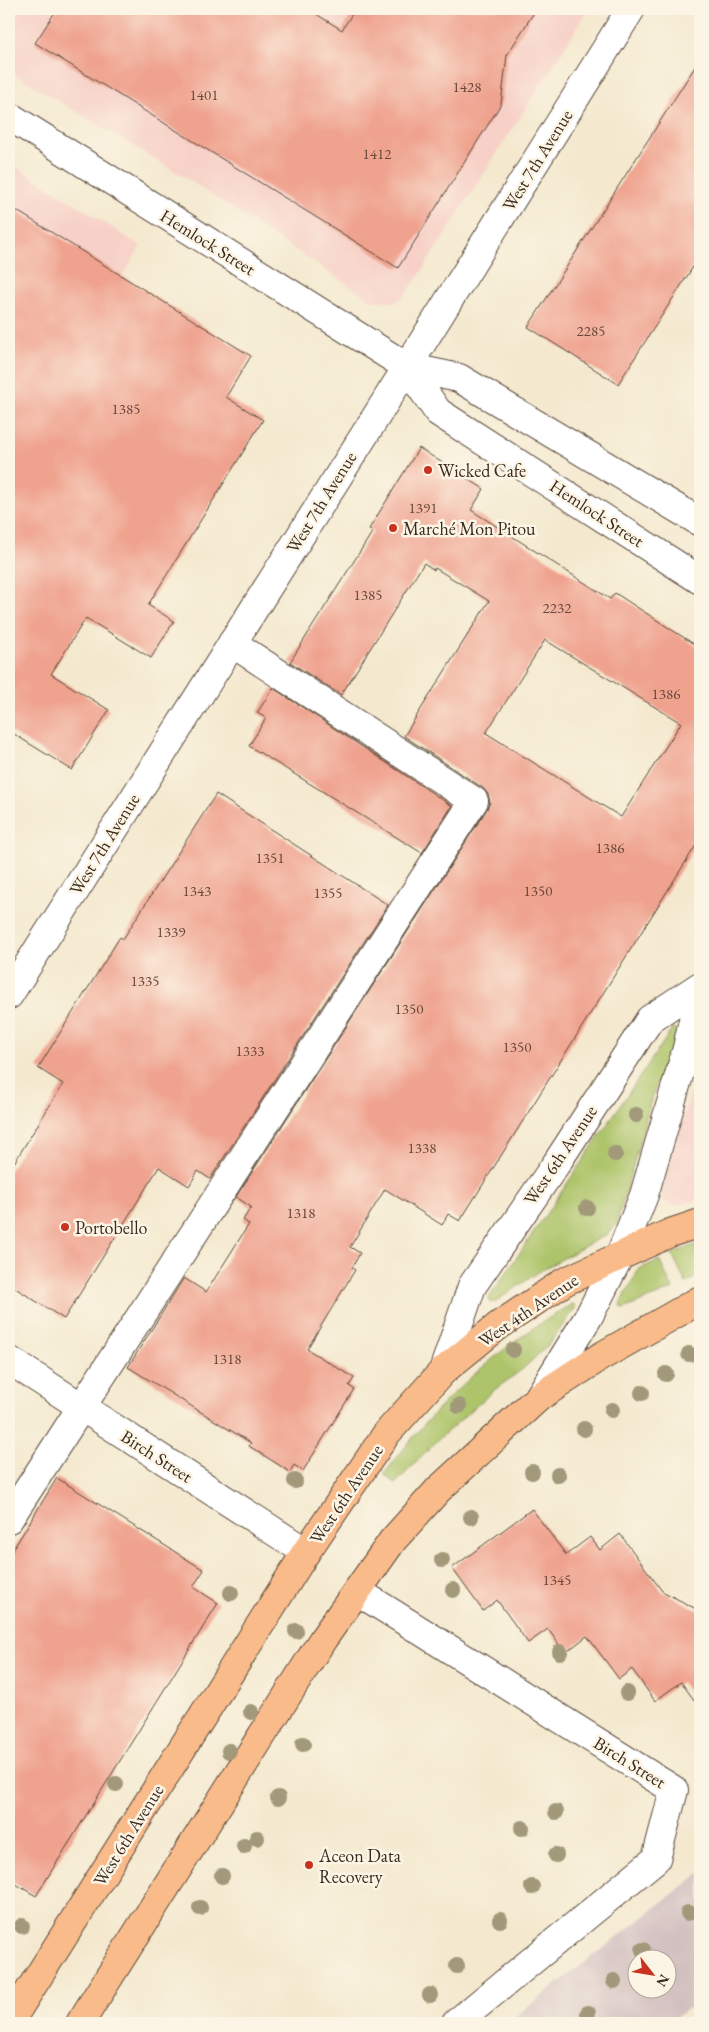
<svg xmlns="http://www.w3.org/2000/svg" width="709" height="2032" font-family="'EB Garamond',serif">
<rect width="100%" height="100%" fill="#fcf5e5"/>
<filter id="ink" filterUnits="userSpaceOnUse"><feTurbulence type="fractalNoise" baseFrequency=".02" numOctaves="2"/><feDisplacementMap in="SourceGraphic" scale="10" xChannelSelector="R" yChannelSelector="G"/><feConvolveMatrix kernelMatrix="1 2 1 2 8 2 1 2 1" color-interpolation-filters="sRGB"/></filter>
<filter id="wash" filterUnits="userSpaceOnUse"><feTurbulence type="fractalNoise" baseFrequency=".0096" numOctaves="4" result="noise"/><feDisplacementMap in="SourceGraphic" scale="20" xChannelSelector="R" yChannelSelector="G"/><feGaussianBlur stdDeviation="1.12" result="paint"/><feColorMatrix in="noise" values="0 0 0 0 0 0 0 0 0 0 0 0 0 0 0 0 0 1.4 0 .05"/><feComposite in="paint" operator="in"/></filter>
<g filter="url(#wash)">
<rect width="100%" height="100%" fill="#f4e9cf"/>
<g fill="#f7d1c8">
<path d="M9,9H589L413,285L405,295L396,302H386L371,300L186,178L9,71Z"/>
<path d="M9,162L141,246L9,461Z"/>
<path d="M700,1068V1199L675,1206L664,1202L662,1197V1189L683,1115Z"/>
</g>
<path fill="#d2bfc0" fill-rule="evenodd" d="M700,1873V2000L669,2023H507ZM636,1960H666V1990H636Z"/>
<g fill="#adc46a" stroke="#747744">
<path d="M673,1028L676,1029L677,1033L653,1094L616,1226L609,1233L540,1271L495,1302H490L489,1298Z"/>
<path d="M700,1243V1275L686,1283L672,1254Z"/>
<path d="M659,1260L673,1289L623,1309L620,1305L639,1269Z"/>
<path d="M573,1304L575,1305V1309L549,1344L524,1368L493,1391L440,1438L395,1484L384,1474C398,1456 412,1438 427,1421C469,1375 519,1334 573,1304Z"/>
</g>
<g id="blocks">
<g fill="#efa28e" fill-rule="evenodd">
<path d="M57,9H308L342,30L355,9H536L507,55L501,104L398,268L35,43Z"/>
<path d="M700,59V256L618,384L528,327Z"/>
<path d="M9,206L251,356L226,397L263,420L148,605L174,621L151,658L86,618L51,674L109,710L72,770L9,731Z"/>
<path d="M419,448L484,489L471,510L610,599L615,593L700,648V839L460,1221L448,1214L442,1225L385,1189L350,1247L360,1253L352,1268L355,1270L307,1349L354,1378L349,1386L354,1389L303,1471L294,1465L290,1472L249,1446L251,1443L128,1367L184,1278L206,1292L249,1224L243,1220L251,1207L236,1197L487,809L490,802L488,794L483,788L404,736L489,601L435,568L434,570L424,563L341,695L290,662L373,531L369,529ZM545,640L681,723L621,817L486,733Z"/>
<path d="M273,688L452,806L422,853L249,746L266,718L257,713Z"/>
<path d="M216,794L388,905L210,1179L198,1171L189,1186L159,1167L64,1319L9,1284V1171L63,1084L38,1068L120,937L123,939Z"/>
<path d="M57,1478L204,1570L193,1587L218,1603L36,1896L9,1880V1556Z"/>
<path d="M532,1509L566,1555L590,1537L600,1550L620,1534L662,1591L700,1611V1708L681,1682L655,1701L632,1669L619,1679L587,1636L565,1653L548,1629L528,1643L497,1600L483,1611L452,1568Z"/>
</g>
</g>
</g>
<g filter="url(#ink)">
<use href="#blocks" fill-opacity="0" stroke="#574739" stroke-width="1"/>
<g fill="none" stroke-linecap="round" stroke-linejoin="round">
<g stroke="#574739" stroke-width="30">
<g id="minor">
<path d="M9,116L407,367L459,378L700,522"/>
<path d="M407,367L438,412L700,580"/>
<path d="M9,995L372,423L631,9"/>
<path d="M9,1360L306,1552"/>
<path d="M443,1371L472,1286L556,1164L650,1019L700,986"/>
<path d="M539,1397L589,1316L620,1255L644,1195L687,1048L700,987"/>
<path d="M9,1519L474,801L232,643"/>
<path d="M357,1591L674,1790L656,1859L456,2023"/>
</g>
</g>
<g stroke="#574739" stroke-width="30">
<g id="major">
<path d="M9,2023L306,1552L387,1433L443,1371L498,1326L564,1282L670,1233L700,1223"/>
<path d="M80,2023L323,1639L393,1540L438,1490L539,1397L600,1357L700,1300"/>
</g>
</g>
<use href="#minor" stroke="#fff" stroke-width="28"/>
<use href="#major" stroke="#fabb8b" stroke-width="28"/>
</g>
<g fill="#a1997a">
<circle cx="636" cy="1115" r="8"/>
<circle cx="615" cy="1154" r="8"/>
<circle cx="587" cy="1208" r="8"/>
<circle cx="513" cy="1350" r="8"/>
<circle cx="689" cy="1354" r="8"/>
<circle cx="666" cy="1374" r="8"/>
<circle cx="642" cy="1393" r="8"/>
<circle cx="459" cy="1406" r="8"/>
<circle cx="612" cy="1410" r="8"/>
<circle cx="584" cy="1429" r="8"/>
<circle cx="532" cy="1472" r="8"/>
<circle cx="558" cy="1475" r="8"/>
<circle cx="295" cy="1481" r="8"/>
<circle cx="471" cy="1517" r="8"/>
<circle cx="442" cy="1560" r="8"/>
<circle cx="453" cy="1590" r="8"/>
<circle cx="231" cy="1593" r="8"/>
<circle cx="296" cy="1631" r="8"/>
<circle cx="560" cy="1652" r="8"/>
<circle cx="627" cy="1693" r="8"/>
<circle cx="251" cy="1712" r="8"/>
<circle cx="303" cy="1744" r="8"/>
<circle cx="229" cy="1751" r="8"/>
<circle cx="116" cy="1784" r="8"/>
<circle cx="278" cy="1798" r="8"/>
<circle cx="556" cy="1812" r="8"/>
<circle cx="522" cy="1828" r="8"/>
<circle cx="257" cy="1838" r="8"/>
<circle cx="244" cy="1846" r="8"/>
<circle cx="556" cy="1855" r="8"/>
<circle cx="222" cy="1876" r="8"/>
<circle cx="532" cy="1887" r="8"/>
<circle cx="200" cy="1908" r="8"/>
<circle cx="688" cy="1913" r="8"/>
<circle cx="500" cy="1920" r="8"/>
<circle cx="22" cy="1926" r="8"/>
<circle cx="643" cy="1950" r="8"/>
<circle cx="457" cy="1966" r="8"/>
<circle cx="614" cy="1981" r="8"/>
<circle cx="430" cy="1995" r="8"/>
<circle cx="588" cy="2013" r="8"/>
</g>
</g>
<g fill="#c8321e" stroke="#fcf5e5" stroke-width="2">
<circle cx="428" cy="470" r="5"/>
<circle cx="393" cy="528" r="5"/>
<circle cx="65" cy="1227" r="5"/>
<circle cx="309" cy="1865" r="5"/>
</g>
<g text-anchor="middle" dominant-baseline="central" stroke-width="5" stroke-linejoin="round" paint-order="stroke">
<g font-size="15" fill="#68483a">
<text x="467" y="86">1428</text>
<text x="204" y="94">1401</text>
<text x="377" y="153">1412</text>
<text x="591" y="330">2285</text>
<text x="126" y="408">1385</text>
<text x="423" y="507">1391</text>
<text x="368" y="594">1385</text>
<text x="557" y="607">2232</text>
<text x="666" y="693">1386</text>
<text x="610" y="847">1386</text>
<text x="270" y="857">1351</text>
<text x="197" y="890">1343</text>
<text x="538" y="890">1350</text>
<text x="328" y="892">1355</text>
<text x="171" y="931">1339</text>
<text x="145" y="980">1335</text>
<text x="409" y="1008">1350</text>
<text x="517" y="1046">1350</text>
<text x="250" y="1050">1333</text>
<text x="422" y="1147">1338</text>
<text x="301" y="1212">1318</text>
<text x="227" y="1358">1318</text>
<text x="557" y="1579">1345</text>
</g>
<g font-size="18" fill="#3b2a1e" stroke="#fcf5e5">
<text transform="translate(537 160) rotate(-58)">West 7th Avenue</text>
<text transform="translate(208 242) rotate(32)">Hemlock Street</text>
<text transform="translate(321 502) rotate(-58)">West 7th Avenue</text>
<text transform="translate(597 513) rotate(33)">Hemlock Street</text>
<text transform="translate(104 844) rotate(-58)">West 7th Avenue</text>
<text transform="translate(560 1155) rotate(-56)">West 6th Avenue</text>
<text transform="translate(528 1310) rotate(-34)">West 4th Avenue</text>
<text transform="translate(157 1456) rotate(33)">Birch Street</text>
<text transform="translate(346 1494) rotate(-56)">West 6th Avenue</text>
<text transform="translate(630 1762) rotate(32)">Birch Street</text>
<text transform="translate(128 1835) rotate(-58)">West 6th Avenue</text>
</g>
<g font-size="18" fill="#3b2a1e" stroke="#fcf5e5" text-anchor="start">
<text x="438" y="470">Wicked Cafe</text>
<text x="403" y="528">Marché Mon Pitou</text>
<text x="75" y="1227">Portobello</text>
<text x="319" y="1855">Aceon Data<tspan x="319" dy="21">Recovery</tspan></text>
</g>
</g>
<rect width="709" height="2032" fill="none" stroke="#fcf5e5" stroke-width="30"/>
<g transform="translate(652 1974) rotate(121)"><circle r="24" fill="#fcf5e5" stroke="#afa495"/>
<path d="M0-4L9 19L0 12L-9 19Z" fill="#c8321e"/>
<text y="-8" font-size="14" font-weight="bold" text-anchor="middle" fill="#3b2a1e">N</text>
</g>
</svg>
